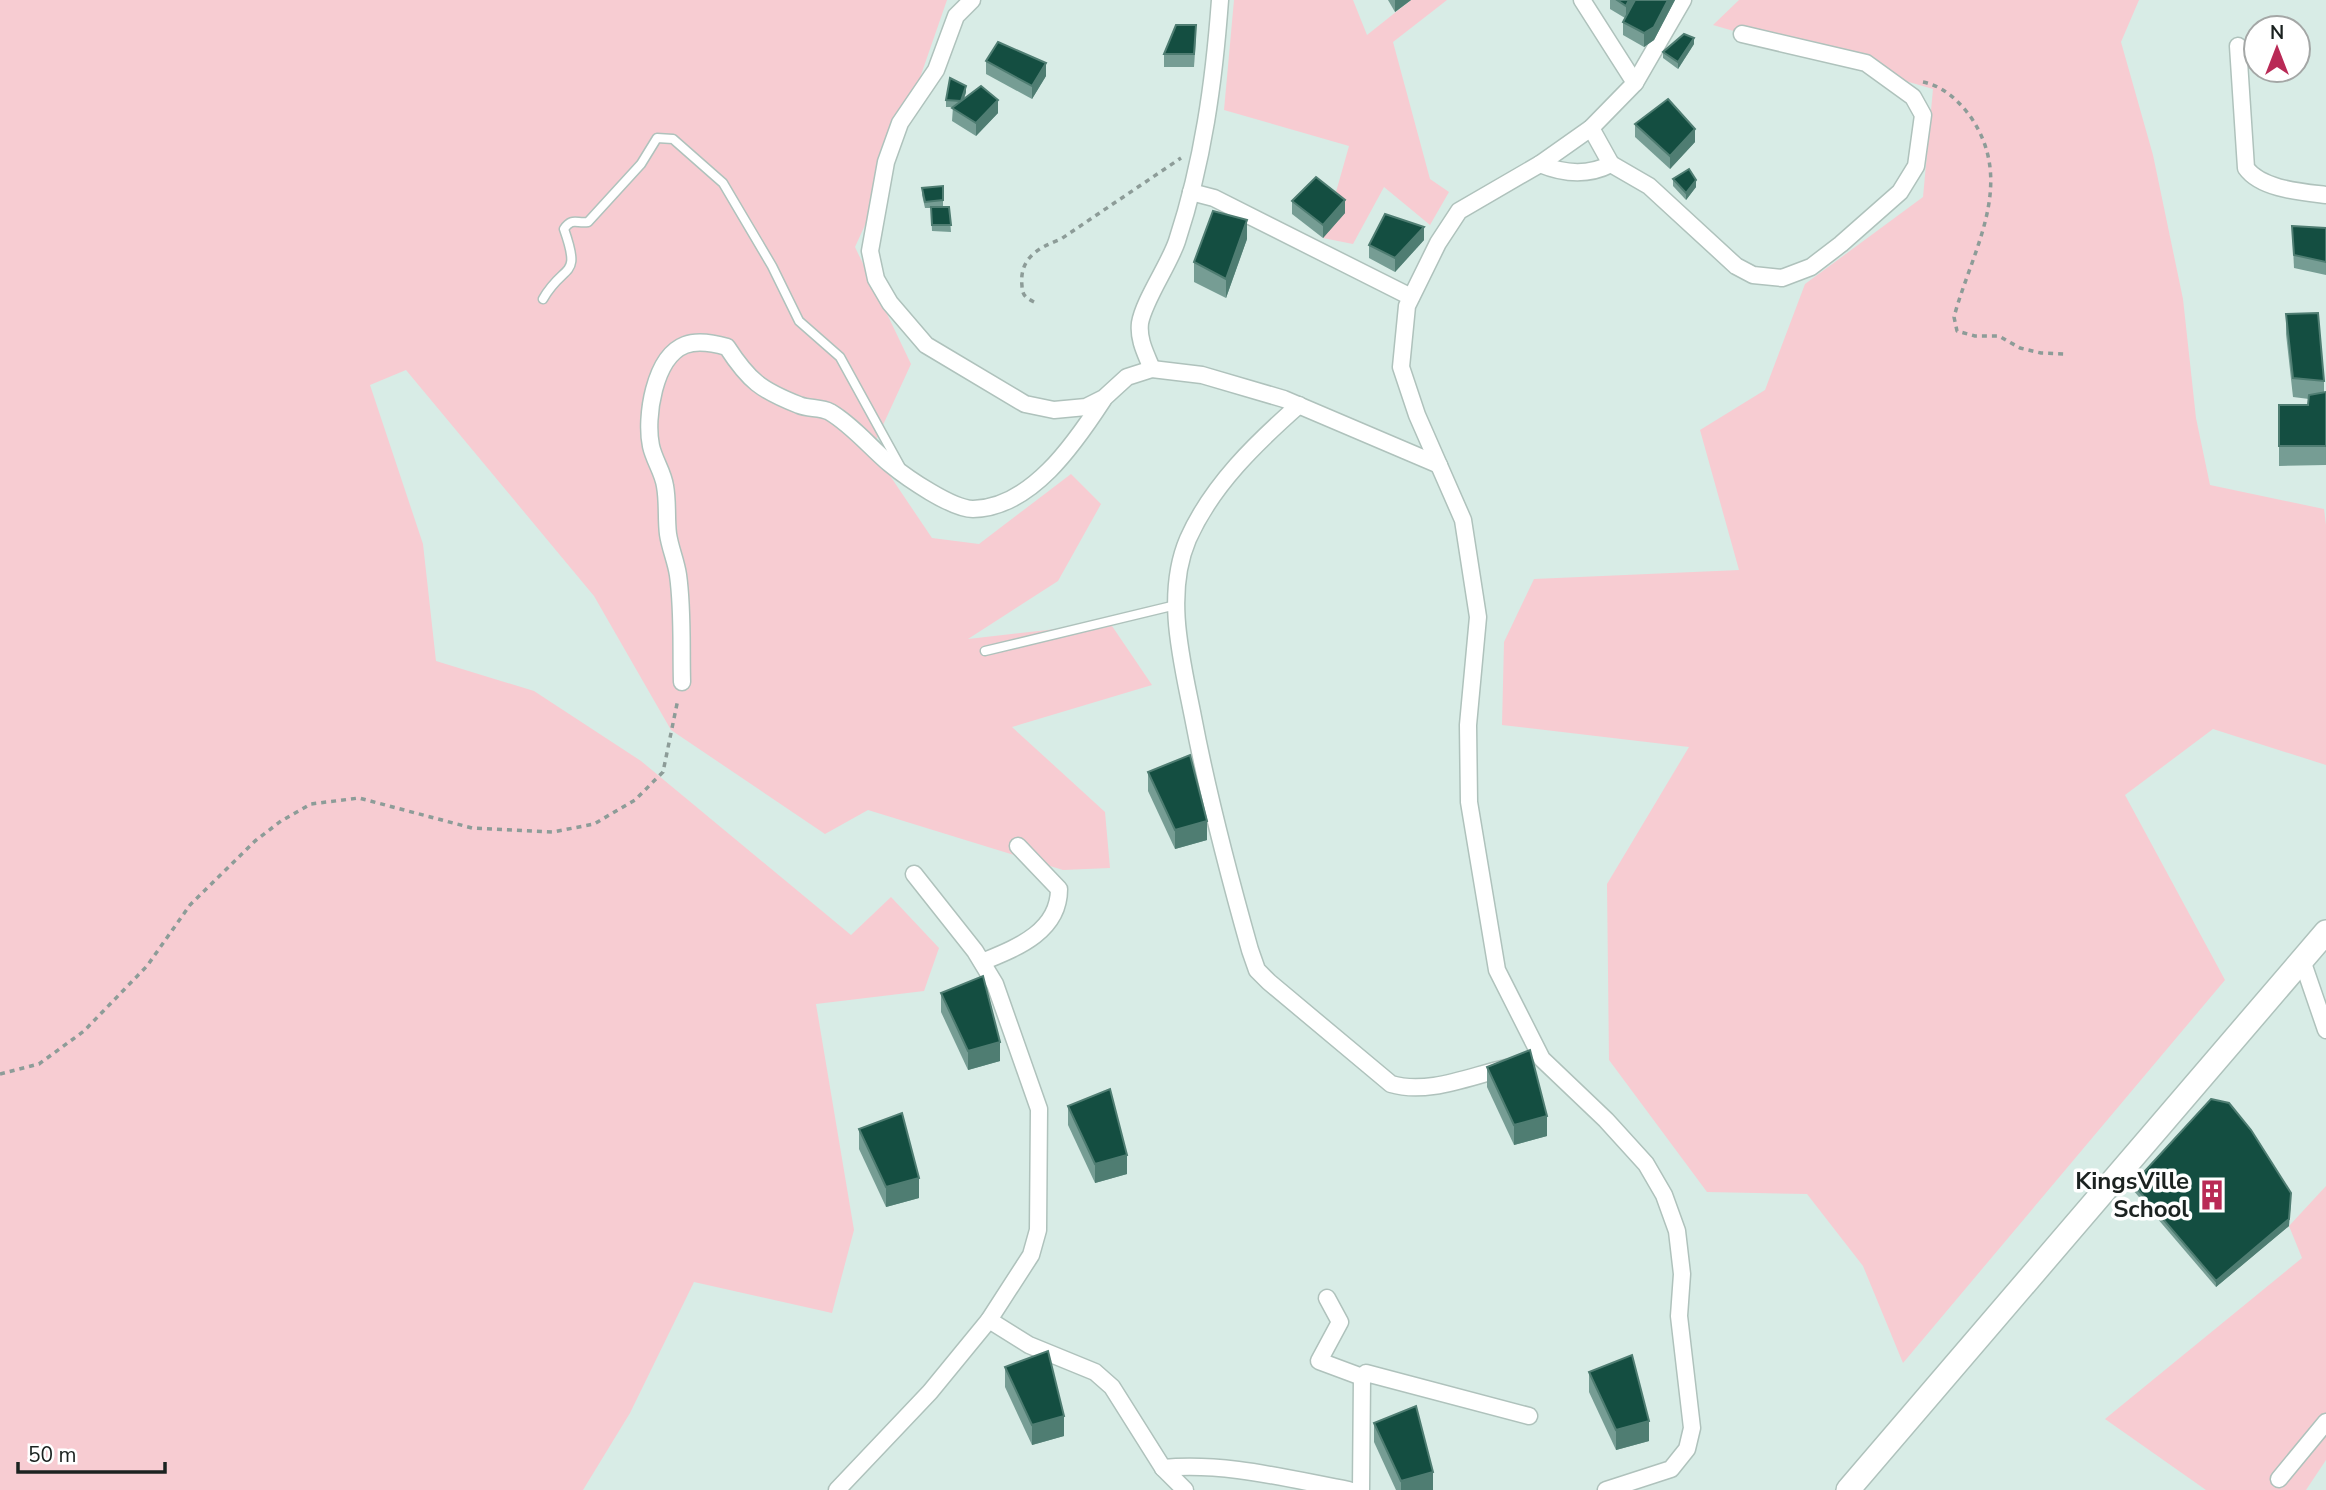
<svg xmlns="http://www.w3.org/2000/svg" width="2326" height="1490" font-family="'Nunito Sans',sans-serif">
<rect width="100%" height="100%" fill="#d8ece6"/>
<g fill="#f7ccd2">
<path d="M0,0H947L881,190L855,247L911,364L872,449L932,538L979,544L1071,474L1101,504L1058,581L968,639L1110,623L1152,685L1012,727L1105,812L1110,868L1063,870L868,810L825,834L671,730L594,596L406,370L370,385L423,544L436,661L534,691L641,761L851,935L891,897L939,948L924,991L816,1004L854,1230L832,1313L694,1282L630,1413L583,1490H0Z"/>
<path d="M1234,0H1353L1367,35L1411,0H1447L1393,42L1430,179L1449,192L1430,225L1384,187L1353,244L1323,238L1349,146L1224,110Z"/>
<path d="M1739,0H2139L2121,42L2153,155L2183,299L2196,418L2210,485L2324,509L2326,525V765L2213,729L2125,795L2225,980L1903,1363L1863,1266L1807,1194L1707,1192L1609,1060L1607,884L1689,747L1502,725L1504,642L1534,579L1739,570L1700,430L1765,390L1805,284L1923,197L1933,89L1713,25Z"/>
<path d="M2326,1186V1460L2306,1490H2206L2105,1419L2302,1258L2289,1226Z"/>
</g>
<g fill="none" stroke-linecap="round" stroke-linejoin="round">
<g stroke="#afc2bc" stroke-width="11">
<g id="service">
<path d="M543,299C564,262 582,280 564,229C572,217 577,224 588,222L641,164L657,138L673,139L723,183L772,266L799,321L840,357L900,466"/>
<path d="M985,651L1176,605"/>
</g>
</g>
<g stroke="#afc2bc" stroke-width="19">
<g id="minor">
<path d="M972,0L956,16L936,70L900,123L886,162L870,251L876,279L890,303L926,345L1025,404L1054,410L1086,407L1104,398L1127,377L1152,369L1202,375L1284,399L1439,465"/>
<path d="M1582,0L1635,83L1591,128L1540,164L1459,211L1438,243L1407,306L1401,367L1417,415L1463,520L1478,617L1468,725L1469,802L1497,970L1542,1059L1606,1120L1646,1164L1664,1195L1677,1231L1682,1274L1679,1316L1692,1428L1687,1449L1671,1469L1606,1490"/>
<path d="M2238,46L2246,168C2261,189 2301,192 2326,195"/>
<path d="M1635,83L1683,0"/>
<path d="M1591,128L1611,164"/>
<path d="M1540,164C1564,174 1588,176 1611,164L1649,186L1736,266L1753,275L1782,278L1811,267L1841,244L1900,192L1916,166L1923,115L1913,97L1866,63L1742,34"/>
<path d="M1191,192L1214,198L1411,297"/>
<path d="M1152,369C1146,354 1138,340 1140,323C1144,300 1169,265 1177,241C1203,162 1214,82 1220,0"/>
<path d="M1299,405C1256,443 1212,485 1188,539C1164,595 1182,661 1193,717C1208,796 1228,872 1250,950L1257,970L1269,982L1391,1084C1428,1095 1470,1076 1506,1068"/>
<path d="M682,682C681,647 683,610 678,575C676,561 670,548 668,534C666,518 668,502 665,486C663,472 654,460 651,446C645,418 654,357 685,345C698,340 713,343 727,347C749,381 761,390 799,405C808,409 821,407 830,412C852,425 870,447 890,464C907,478 952,509 973,509C1031,508 1075,443 1103,400"/>
<path d="M2302,960L2326,1030"/>
<path d="M982,962C1016,948 1059,932 1059,889L1018,846"/>
<path d="M1327,1298L1340,1322L1319,1361L1362,1377"/>
<path d="M989,1320L1029,1345L1095,1372L1112,1387L1163,1468L1185,1490"/>
<path d="M1163,1468C1226,1462 1288,1479 1349,1490"/>
<path d="M2279,1479L2326,1422"/>
<path d="M837,1490L930,1392L989,1320L1031,1255L1038,1230L1039,1109L995,984L975,951L914,874"/>
<path d="M1361,1490L1362,1377L1366,1373L1529,1416"/>
</g>
</g>
<g stroke="#afc2bc" stroke-width="26">
<path id="secondary" d="M1848,1490L2326,932"/>
</g>
<g stroke="#8d9c98" stroke-width="3.5" stroke-dasharray="5 5" stroke-linecap="butt">
<path d="M1923,82C1943,86 1958,100 1970,116C2017,183 1972,250 1954,317L1957,331L1975,336H1999L2020,348L2041,353L2064,354"/>
<path d="M1034,302C1026,298 1022,295 1022,286C1019,258 1038,248 1061,239L1181,158"/>
<path d="M0,1074L39,1064L84,1031L147,966L190,905L255,841L281,821L311,804L359,798L472,828L553,832L594,824L635,800L663,772L678,699"/>
</g>
<use href="#service" stroke="#fff" stroke-width="8"/>
<use href="#minor" stroke="#fff" stroke-width="16"/>
<use href="#secondary" stroke="#fff" stroke-width="23"/>
</g>
<g fill="#769d94">
<path d="M1388,0H1411L1395,12Z"/>
<path d="M1610,0H1675L1654,40L1644,47L1623,35V22L1625,18L1610,9Z"/>
<path d="M1196,38L1194,67H1164V54Z"/>
<path d="M1694,44L1678,69L1663,58V52Z"/>
<path d="M986,61L1046,76L1032,99L986,74Z"/>
<path d="M966,92L964,99L998,113L976,136L952,121L953,107H946V100Z"/>
<path d="M1635,124L1695,142L1670,169L1635,137Z"/>
<path d="M1673,179L1696,187L1686,200L1673,186Z"/>
<path d="M943,186V206L938,207H949L951,232L932,231L931,208H925L922,195V188Z"/>
<path d="M1292,201L1345,213L1323,238L1292,214Z"/>
<path d="M2292,226L2326,228V275L2294,268Z"/>
<path d="M1247,239L1226,298L1194,282V262Z"/>
<path d="M1424,240L1395,272L1369,258V245Z"/>
<path d="M2286,314L2324,381V392H2326V465L2279,466V405H2308L2309,399L2293,397L2286,334Z"/>
<path d="M1148,772L1207,840L1175,849L1148,791Z"/>
<path d="M941,993L1000,1061L968,1070L941,1012Z"/>
<path d="M1487,1067L1547,1136L1514,1145L1487,1087Z"/>
<path d="M1068,1106L1127,1174L1095,1183L1068,1125Z"/>
<path d="M859,1129L919,1198L886,1207L859,1149Z"/>
<path d="M2133,1184L2289,1226L2216,1287L2133,1190Z"/>
<path d="M1005,1367L1064,1436L1032,1445L1005,1387Z"/>
<path d="M1589,1372L1649,1441L1616,1450L1589,1392Z"/>
<path d="M1374,1423L1433,1490H1396L1374,1442Z"/>
</g>
<g fill="#4f7d72">
<path d="M1395,0H1411L1395,12Z"/>
<path d="M1629,0H1635L1626,19V6Z"/>
<path d="M1668,0H1675L1654,40L1644,47V33Z"/>
<path d="M1694,38V44L1678,69V62Z"/>
<path d="M1046,63V76L1032,99V86Z"/>
<path d="M966,86V92L961,108V101Z"/>
<path d="M998,100V113L976,136V123Z"/>
<path d="M1695,129V142L1670,169V156Z"/>
<path d="M1696,180V187L1686,200V193Z"/>
<path d="M1345,200V213L1323,238V225Z"/>
<path d="M1247,220V239L1226,298V279Z"/>
<path d="M1424,227V240L1395,272V258Z"/>
<path d="M1207,821V840L1175,849V830Z"/>
<path d="M1000,1042V1061L968,1070V1051Z"/>
<path d="M1547,1116V1136L1514,1145V1125Z"/>
<path d="M1127,1155V1174L1095,1183V1164Z"/>
<path d="M919,1178V1198L886,1207V1187Z"/>
<path d="M2291,1200L2289,1226L2216,1287V1281Z"/>
<path d="M1064,1416V1436L1032,1445V1425Z"/>
<path d="M1649,1421V1441L1616,1450V1430Z"/>
<path d="M1433,1472V1490H1401V1481Z"/>
</g>
<g fill="#144e41" stroke="#4f7d72" stroke-width="2">
<path d="M1617,0H1629L1626,6Z"/>
<path d="M1635,0H1668L1654,27L1644,33L1623,22Z"/>
<path d="M1176,25H1196L1194,54H1164Z"/>
<path d="M1684,34L1694,38L1678,62L1663,52Z"/>
<path d="M998,42L1046,63L1032,86L986,61Z"/>
<path d="M950,78L966,86L961,101L946,100Z"/>
<path d="M981,86L998,100L976,123L952,108Z"/>
<path d="M1668,99L1695,129L1670,156L1635,124Z"/>
<path d="M1689,169L1696,180L1686,193L1673,179Z"/>
<path d="M1316,177L1345,200L1323,225L1292,201Z"/>
<path d="M943,186V200L925,202L922,188Z"/>
<path d="M931,207H949L951,225H932Z"/>
<path d="M1213,211L1247,220L1226,279L1194,262Z"/>
<path d="M1385,214L1424,227L1395,258L1369,245Z"/>
<path d="M2292,226L2326,228V262L2294,255Z"/>
<path d="M2318,313L2324,381L2293,378L2286,314Z"/>
<path d="M2326,392V446H2279V405H2308L2309,395Z"/>
<path d="M1190,755L1207,821L1175,830L1148,772Z"/>
<path d="M983,976L1000,1042L968,1051L941,993Z"/>
<path d="M1530,1050L1547,1116L1514,1125L1487,1067Z"/>
<path d="M1110,1089L1127,1155L1095,1164L1068,1106Z"/>
<path d="M2211,1099L2229,1103L2251,1130L2291,1193L2289,1219L2216,1281L2133,1184Z"/>
<path d="M902,1113L919,1178L886,1187L859,1129Z"/>
<path d="M1048,1351L1064,1416L1032,1425L1005,1367Z"/>
<path d="M1632,1355L1649,1421L1616,1430L1589,1372Z"/>
<path d="M1416,1406L1433,1472L1401,1481L1374,1423Z"/>
</g>
<defs>
<g id="building-bare" transform="scale(2.415)"><path d="M-4-6H4V6H1V3H-1V6H-4ZM-2.5-4.3h1.7v1.8h-1.7ZM.8-4.3h1.7v1.8H.8ZM-2.5-1h1.7V.8h-1.7ZM.8-1h1.7V.8H.8Z" fill="#b92a56" stroke="#fff" stroke-width="2.5" paint-order="stroke"/></g>
</defs>
<g fill-rule="evenodd">
<use href="#building-bare" x="2212" y="1195"/>
</g>
<g text-anchor="middle" dominant-baseline="central" stroke-width="7" stroke-linejoin="round" paint-order="stroke">
<g font-size="24" font-weight="bold" fill="#1b2220" stroke="#fff" text-anchor="end">
<text x="2189" y="1181">KingsVille<tspan x="2189" dy="28">School</tspan></text>
</g>
</g>
<g transform="translate(2277 49)"><circle r="33" fill="#ffffff" stroke="#a4a7a6" stroke-width="2"/>
<path d="M0-5L12 26L0 18L-12 26Z" fill="#b92a56"/>
<text y="-10" font-size="19" font-weight="bold" text-anchor="middle" fill="#1b2220">N</text>
</g>
<path d="M18 1462v10h147v-10" fill="none" stroke="#1b2220" stroke-width="3.5"/>
<text x="28" y="1462" font-size="21" fill="#1b2220" stroke="#ffffff" stroke-width="5" paint-order="stroke">50 m</text>
</svg>
